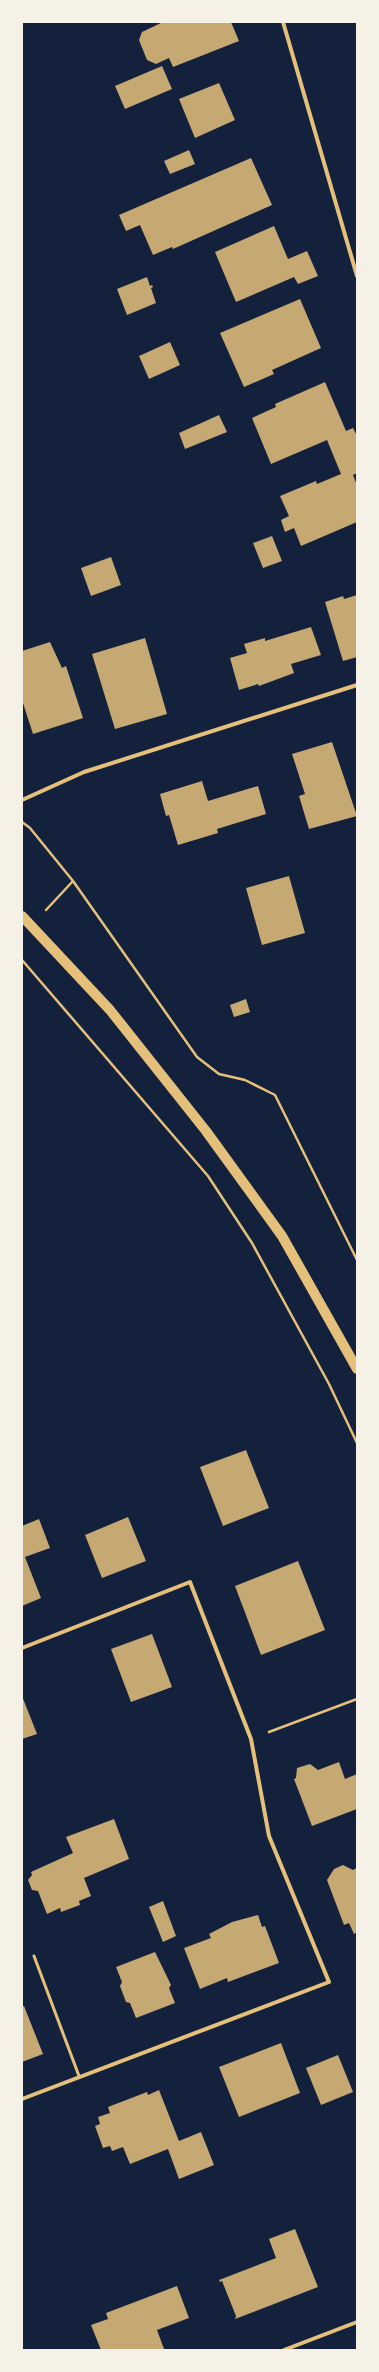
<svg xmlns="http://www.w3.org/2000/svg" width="379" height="2372" font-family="'Zilla Slab',serif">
<rect width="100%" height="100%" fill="#14213d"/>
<g fill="#c6a872">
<path d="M163,22H231L239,41L173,67L169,58L156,64L147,60L139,40L142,32Z"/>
<path d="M162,66L172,89L125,109L115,86Z"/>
<path d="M219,83L235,120L195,138L179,99Z"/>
<path d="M189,150L195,164L170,174L164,161Z"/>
<path d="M251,158L272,205L173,249L172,247L153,255L140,225L126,231L119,215Z"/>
<path d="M274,226L288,259L307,251L318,276L298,284L294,277L236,302L215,252Z"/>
<path d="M147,277L150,286L152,285L153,287L151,288L156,303L127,315L117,289Z"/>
<path d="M300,299L321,348L272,370L274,374L244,387L220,333Z"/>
<path d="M170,342L180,365L149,379L139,356Z"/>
<path d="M325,382L346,431L353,428L357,436V473L353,475L357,485V522L301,546L294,528L285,532L281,520L289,516L280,496L316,481L317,484L341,474L327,440L271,464L252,418L276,407L275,404Z"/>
<path d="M219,415L227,432L185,449L179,433Z"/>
<path d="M272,536L282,561L263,568L253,543Z"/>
<path d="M111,557L121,585L91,596L81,568Z"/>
<path d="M357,595V657L343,661L325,602L343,596L344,599Z"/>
<path d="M311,627L321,655L291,664L294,673L259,686L258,684L239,690L230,658L247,653L244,644L265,638V641Z"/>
<path d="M145,638L167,714L115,729L92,654Z"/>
<path d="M50,642L62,668L66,666L83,718L33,734L22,700V651Z"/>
<path d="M332,742L357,816L309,829L299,796L305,794L292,754Z"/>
<path d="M202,781L208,801L258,786L266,814L217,829L218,833L178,845L169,815L166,816L160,794Z"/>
<path d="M289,876L305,933L262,945L246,888Z"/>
<path d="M246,999L250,1012L234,1017L230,1005Z"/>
<path d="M246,1450L269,1508L223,1526L200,1467Z"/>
<path d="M128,1517L146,1561L102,1578L85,1535Z"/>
<path d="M39,1519L50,1548L25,1557L41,1598L22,1606V1526Z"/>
<path d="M298,1561L325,1630L261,1655L235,1586Z"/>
<path d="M152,1634L172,1687L131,1702L111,1649Z"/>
<path d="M22,1696L37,1734L22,1739Z"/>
<path d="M339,1762L345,1779L357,1774V1809L312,1826L294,1779L296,1778L297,1768L310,1764L318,1770Z"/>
<path d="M114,1819L129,1859L84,1878L91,1896L79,1901L80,1905L61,1912L60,1908L47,1914L38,1891L32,1890L28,1880L32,1875L31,1872L73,1853L66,1837Z"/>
<path d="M343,1865L353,1870L357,1868V1932L354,1934L349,1923L344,1925L327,1880L334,1869Z"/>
<path d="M163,1901L176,1936L163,1942L149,1907Z"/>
<path d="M258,1915L262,1927L265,1926L279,1963L228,1982L227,1978L200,1989L184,1948L211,1938L209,1934L232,1922Z"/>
<path d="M155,1952L171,1985L169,1988L175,2003L136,2018L130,2003L126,2002L120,1986L122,1982L116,1967Z"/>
<path d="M24,2006L43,2054L22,2062V2007Z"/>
<path d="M281,2043L300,2093L239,2117L219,2067Z"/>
<path d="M338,2055L353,2092L321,2105L306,2068Z"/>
<path d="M159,2090L179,2141L201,2132L214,2165L179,2179L168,2149L130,2164L123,2147L112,2151L110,2146L103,2148L95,2126L100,2124L98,2117L110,2113L108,2107L147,2092L148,2095Z"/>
<path d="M295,2229L318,2287L235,2319L236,2316L222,2281L220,2282L219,2280L276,2258L269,2239Z"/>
<path d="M177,2286L189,2318L157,2330L164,2349L101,2350L91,2325L108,2319L106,2313Z"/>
</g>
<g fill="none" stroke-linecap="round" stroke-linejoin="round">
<g stroke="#e5c07b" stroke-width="2.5">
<path d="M22,822L30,828L73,881L197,1057L219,1074L245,1080L275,1095L357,1260"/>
<path d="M46,910L73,881"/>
<path d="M22,960L208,1176L252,1243L329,1384L357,1443"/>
<path d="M269,1732L357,1699"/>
</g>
<path stroke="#e5c07b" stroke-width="3" d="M34,1956L79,2076"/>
<g stroke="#e5c07b" stroke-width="4">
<path d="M283,22L357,276"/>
<path d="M22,800L84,772L357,685"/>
<path d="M22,1648L190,1582L251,1739L269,1836L329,1982L22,2099"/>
<path d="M284,2350L357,2322"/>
</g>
<path stroke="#e5c07b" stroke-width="10" d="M22,916L110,1010L206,1131L282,1236L357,1369"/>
</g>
<rect width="379" height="2372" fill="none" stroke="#f6f1e7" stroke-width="46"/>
</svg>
